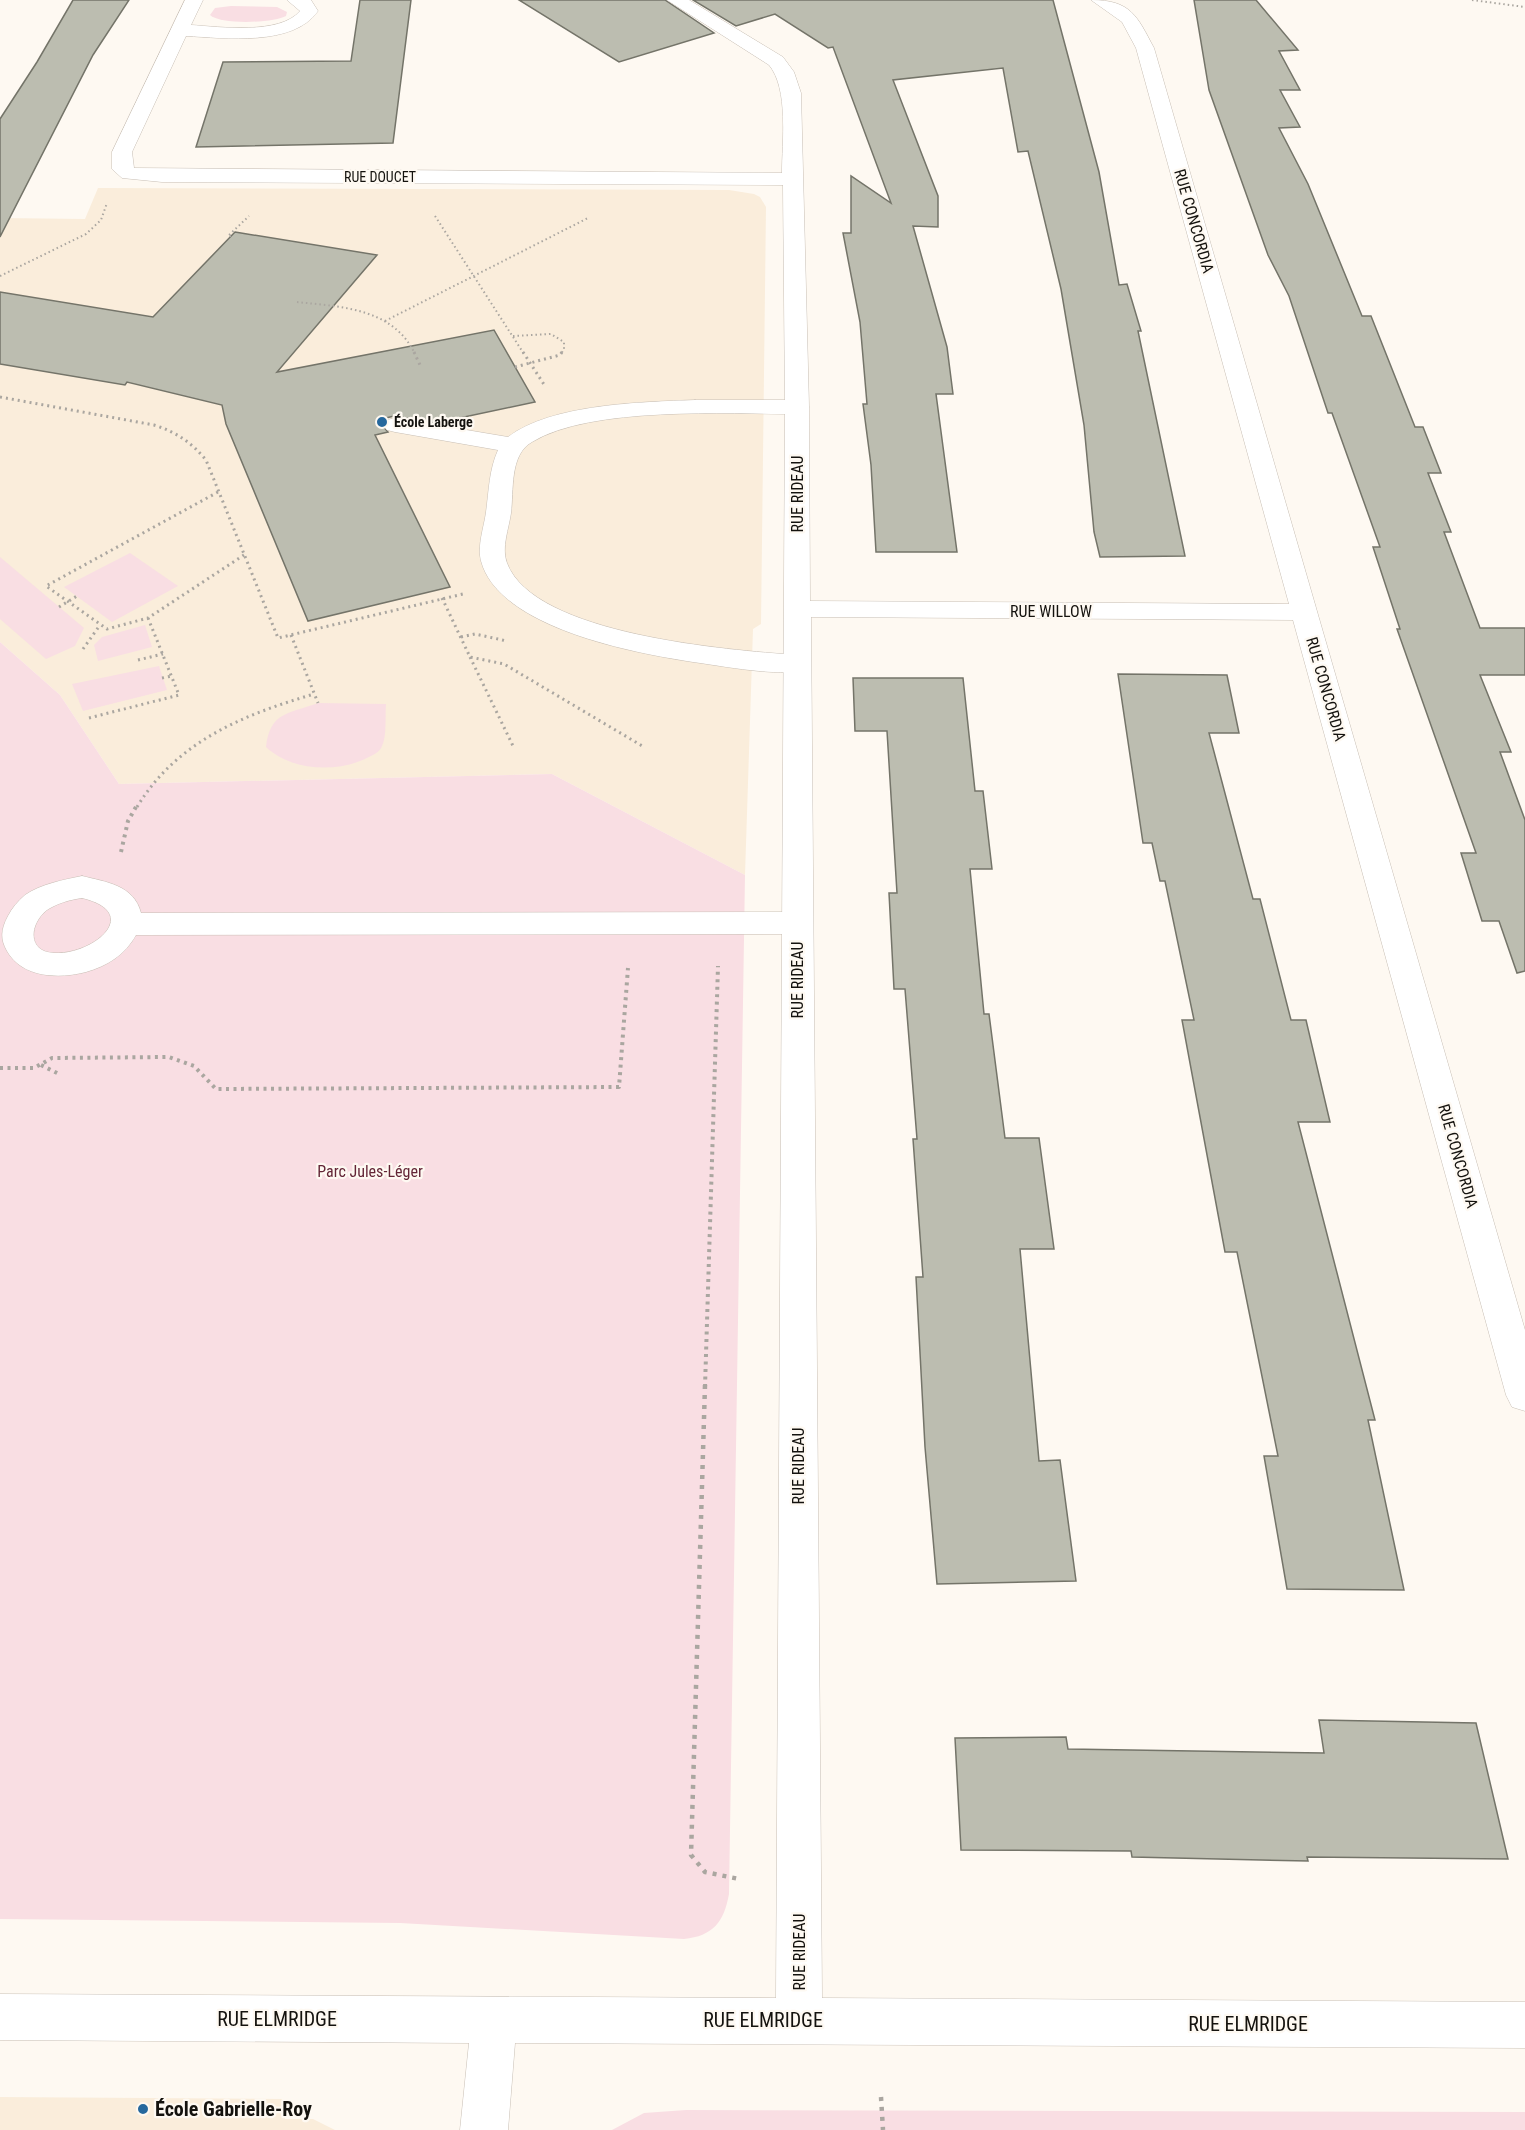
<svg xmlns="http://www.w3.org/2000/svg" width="1525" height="2130" font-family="'Roboto Condensed',sans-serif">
<rect width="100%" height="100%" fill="#fef9f2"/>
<g fill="#faeddb">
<path d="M98,188L729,190L754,194L760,197L766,207L761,624L753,629L745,875L552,774L119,784L60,695L0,642V218L85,219Z"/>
<path d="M0,2097L286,2099L285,2119H313L335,2130H0Z"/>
</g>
<g fill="#f9dee3">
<path d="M231,6L277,7L287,12L286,16C274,23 220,25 210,15L215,8Z"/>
<path d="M130,553L178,586L112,622L64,587Z"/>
<path d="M0,557L84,628L75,646L46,659L0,619Z"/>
<path d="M145,625L152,647L98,661L94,645L102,637Z"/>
<path d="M0,642L60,695L119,784L552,774L745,875L729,1894C724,1922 713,1936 684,1939L400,1923L0,1919Z"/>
<path d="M159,666L167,690L83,711L72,684Z"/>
<path d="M318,703L386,704C385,716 387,736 382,746C380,752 373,755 367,758C337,773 291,771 266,747C270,712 288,714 318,703Z"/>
<path d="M686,2110L1525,2112V2130H612L644,2113Z"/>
</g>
<g fill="#bcbdb0" stroke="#747469" stroke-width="1.5">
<path d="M73,0H129L93,55L0,237V119L37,62Z"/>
<path d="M360,0H411L393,143L196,147L223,62L351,61Z"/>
<path d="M519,0H665L714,33L619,62Z"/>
<path d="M693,0H1053L1099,172L1119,285L1127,284L1141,331H1138L1185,556L1100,557L1094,532L1084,425L1061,289L1028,151L1018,152L1003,68L893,80L938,196V227L913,226L947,347L953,394H936L957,552H876L871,465L863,404H867L860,322L843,233H851V176L891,203L833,47L828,48L775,14L736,26Z"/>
<path d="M1194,0H1256L1298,50L1279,51L1300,90H1280L1300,127L1279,128L1308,184L1362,316H1371L1415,427H1423L1441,473H1428L1451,532H1444L1480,628H1525V675H1480L1511,752H1500L1525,820V971L1517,973L1499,921H1482L1461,853H1476L1397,629H1400L1373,547H1380L1332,413H1328L1289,296L1268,255L1209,90Z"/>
<path d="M235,232L377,255L277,372L494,330L535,402L436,423L394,416L386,418L381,424L388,432L375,435L450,587L308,621L226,424L222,405L127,382L125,385L0,364V292L153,317Z"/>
<path d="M1118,674L1227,675L1239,733H1209L1253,899H1260L1291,1020H1306L1330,1122H1298L1375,1420H1368L1404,1590L1287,1589L1264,1456H1278L1237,1252H1225L1182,1020H1194L1165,881H1160L1152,843H1143Z"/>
<path d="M853,678H963L975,791H983L992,869H970L984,1014H989L1005,1138H1039L1054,1249H1020L1039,1461L1060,1460L1076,1581L937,1584L925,1447L916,1277H923L913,1139H917L905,989H894L889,893H897L887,731H855Z"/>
<path d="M1319,1720L1476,1723L1508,1859L1307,1857L1308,1861L1132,1857L1131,1851L961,1850L955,1738L1066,1737L1068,1749L1324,1753Z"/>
</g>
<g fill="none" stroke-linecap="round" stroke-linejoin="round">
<g stroke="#c8bfb5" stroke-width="1">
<g id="lane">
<path d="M695,400H797L805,402L809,407L805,412L797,414C728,414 591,406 532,442C509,455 514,491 511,513C509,528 501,548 507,563C534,635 729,650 796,655L806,658L810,664L806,670C778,677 723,666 693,662C634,653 499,628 481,561C477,546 484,527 486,512C489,490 489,470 498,450L395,432L387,430L383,425L387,420L395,418L508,437C551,404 642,402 695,400Z"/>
<path d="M82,876C106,882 134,885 141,913L797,912L808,915L812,923L808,931L797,934L136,935C125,955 107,966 86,972C59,979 22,978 7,951C0,939 1,929 8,916C12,908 18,901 25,895C41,884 63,880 82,876ZM82,898C144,913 93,955 54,953C27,952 29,924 47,910C58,903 69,900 82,898Z"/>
</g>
</g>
<g stroke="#c8bfb5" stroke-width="1">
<path id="street" d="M185,0H203L191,25C220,27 280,35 300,11L287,0H311L318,11C293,47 225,38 186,36L132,152L134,168L782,173C782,142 789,89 769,65L667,0H689L783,57L794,72L801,93L809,407L810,601L1289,604L1136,48L1122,22L1091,0C1131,0 1137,16 1154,48L1525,1330V1411L1512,1407L1506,1395L1293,620L811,617L822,1998L1525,2002V2048L515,2043L508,2130H460L469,2043L0,2040V1994L776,1998L785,407L783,185L162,182L122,178L112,169V152Z"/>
</g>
<g stroke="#aaa6a0" stroke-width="2" stroke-dasharray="1.5 3" stroke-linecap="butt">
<path d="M1472,0L1525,7"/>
<path d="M435,216L524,354"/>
<path d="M231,236H228L249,216"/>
<path d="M0,276L86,234L101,220L107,203"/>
<path d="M297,302C342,307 393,308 415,354"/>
<path d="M385,321L588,218"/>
<path d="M513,336L551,334L564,342V349L561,354"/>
</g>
<g stroke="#aaa6a0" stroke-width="3" stroke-dasharray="2 4" stroke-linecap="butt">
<path d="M414,352L420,365"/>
<path d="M523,352L545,386"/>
<path d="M515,367L560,355L562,352"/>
<path d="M0,397L154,425C176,432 191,442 206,460L278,638L463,594"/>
<path d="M218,492L46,586L107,629L148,618L244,555"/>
<path d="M442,598L470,657L504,664L644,747"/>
<path d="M59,607L77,596"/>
<path d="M291,635L318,703"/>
<path d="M461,637L475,634L507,641"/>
<path d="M83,649L100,625"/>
<path d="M470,657L514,748"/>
<path d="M138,660L163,654"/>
<path d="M162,678L172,676"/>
<path d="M89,718L179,695L148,618"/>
<path d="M137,807C177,741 243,715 314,694"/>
</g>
<g stroke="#aaa6a0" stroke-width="4" stroke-dasharray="3 4.5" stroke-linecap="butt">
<path d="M121,852L128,821L137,805"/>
<path d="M41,1065L59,1074"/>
<path d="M0,1068H34L52,1058L169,1057L194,1066L216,1089L619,1087L628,968"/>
<path d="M705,1387L718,966"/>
</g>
<g stroke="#aaa6a0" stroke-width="4.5" stroke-dasharray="4 6" stroke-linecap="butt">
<path d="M705,1385L691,1855L705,1872L739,1879"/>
<path d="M881,2097L883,2130"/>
</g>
<use href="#lane" fill="#fff" fill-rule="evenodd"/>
<use href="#street" fill="#fff" fill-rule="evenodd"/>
</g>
<g fill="#26689d" stroke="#fef9f2" stroke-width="2">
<circle cx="382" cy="422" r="6"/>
<circle cx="143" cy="2109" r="6"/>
</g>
<g text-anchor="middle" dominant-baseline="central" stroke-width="4.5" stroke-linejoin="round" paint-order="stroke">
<g font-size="14" fill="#14120e" stroke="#fef9f2">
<text x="380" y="177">RUE DOUCET</text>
</g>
<g font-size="14" font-weight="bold" fill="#14120e" stroke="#fef9f2" text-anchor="start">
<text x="394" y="422">École Laberge</text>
</g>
<g font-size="16" fill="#14120e" stroke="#fef9f2">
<text transform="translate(1194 221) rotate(74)">RUE CONCORDIA</text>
<text transform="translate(797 494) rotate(-90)">RUE RIDEAU</text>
<text x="1051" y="611">RUE WILLOW</text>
<text transform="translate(1326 689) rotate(74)">RUE CONCORDIA</text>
<text transform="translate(797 980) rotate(-90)">RUE RIDEAU</text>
<text transform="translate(1458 1156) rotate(74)">RUE CONCORDIA</text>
<text transform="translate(798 1466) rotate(-90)">RUE RIDEAU</text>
<text transform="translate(799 1952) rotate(-90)">RUE RIDEAU</text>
</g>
<g font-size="16" fill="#632536" stroke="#fef9f2">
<text x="370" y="1171">Parc Jules-Léger</text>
</g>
<g font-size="20" fill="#14120e" stroke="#fef9f2">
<text x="277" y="2019">RUE ELMRIDGE</text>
<text x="763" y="2020">RUE ELMRIDGE</text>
<text x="1248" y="2024">RUE ELMRIDGE</text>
</g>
<g font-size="20" font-weight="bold" fill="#14120e" stroke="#fef9f2" text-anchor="start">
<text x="155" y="2109">École Gabrielle-Roy</text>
</g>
</g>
</svg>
